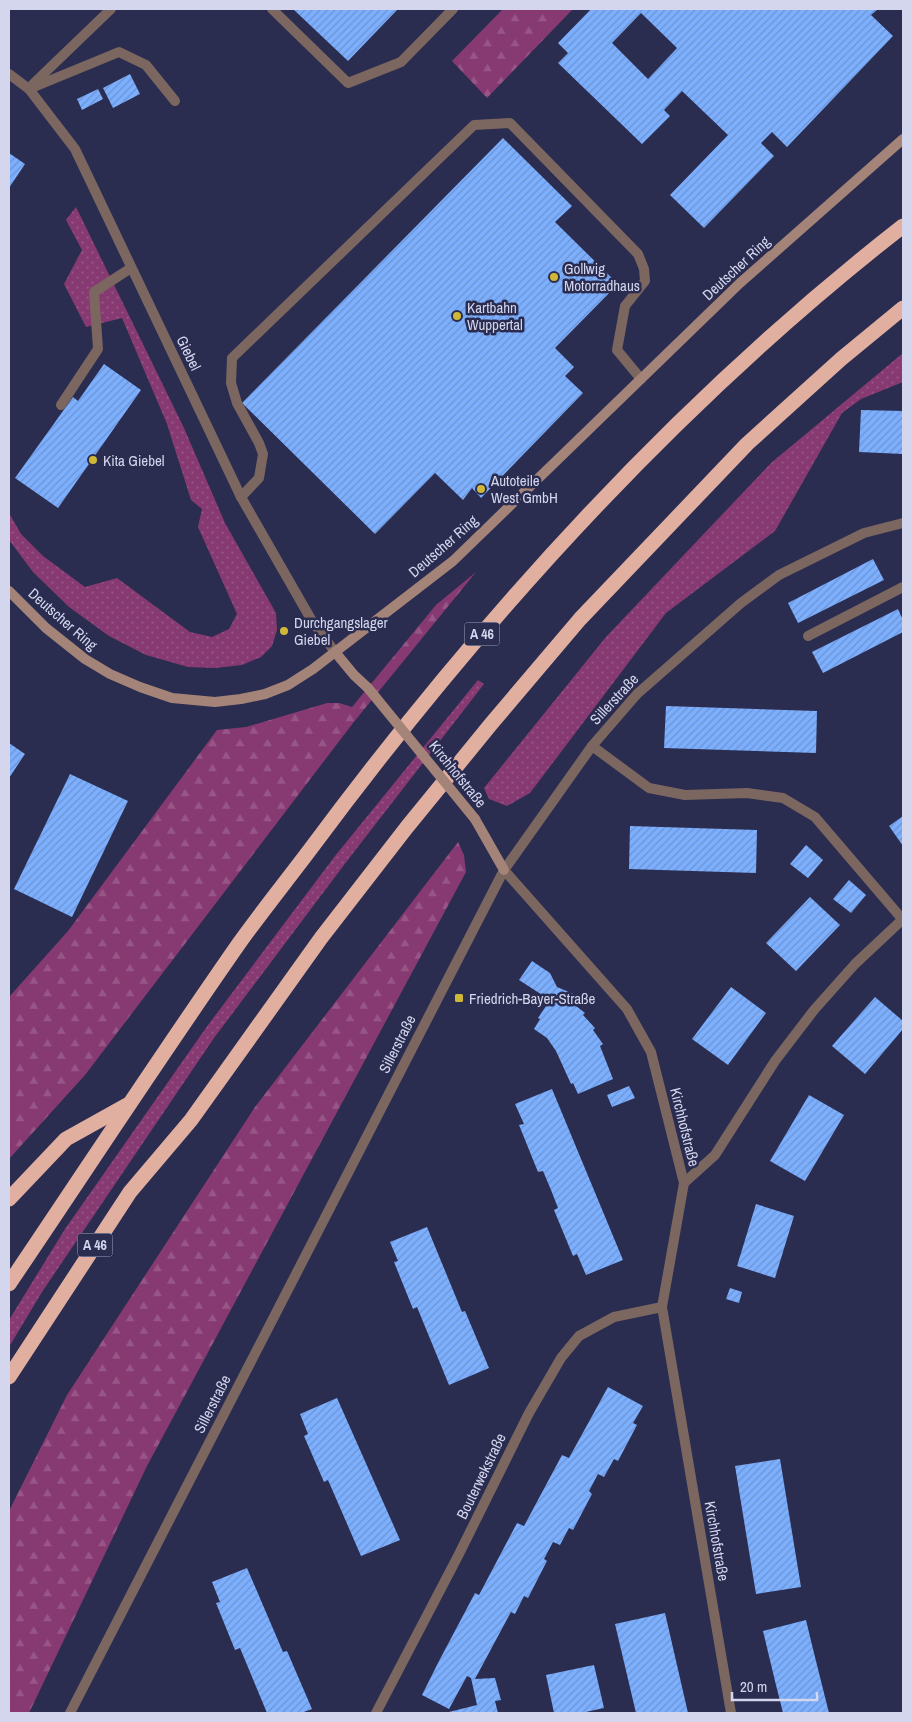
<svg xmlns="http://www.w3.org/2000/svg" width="912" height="1722" font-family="'Archivo Narrow',sans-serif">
<defs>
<pattern id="grass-dots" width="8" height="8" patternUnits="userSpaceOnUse" patternTransform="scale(1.25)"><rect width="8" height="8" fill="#873a72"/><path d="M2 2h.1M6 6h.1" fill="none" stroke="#975686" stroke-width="1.8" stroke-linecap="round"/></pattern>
<pattern id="forest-firs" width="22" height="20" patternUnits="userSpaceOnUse" patternTransform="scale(1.25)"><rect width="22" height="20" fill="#873a72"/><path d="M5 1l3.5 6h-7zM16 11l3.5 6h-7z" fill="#975686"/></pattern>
<pattern id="building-hatch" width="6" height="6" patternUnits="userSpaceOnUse" patternTransform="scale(1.25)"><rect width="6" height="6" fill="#7caffe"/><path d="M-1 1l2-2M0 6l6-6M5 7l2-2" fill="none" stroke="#6d93d0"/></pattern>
</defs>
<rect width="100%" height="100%" fill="#2a2c50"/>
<g fill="url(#grass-dots)">
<path d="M76,207L184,428L225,523L276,613L277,630L272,646L261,657L242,665L215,668L188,667L146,655L109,636L69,607L33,572L9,540V513L21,534L43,556L85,587L117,578L190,632L212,637L229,629L237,614L198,527L202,509L191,500L167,424L122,318L86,327L64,284L82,250L66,220Z"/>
<path d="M903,353V382L861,399L842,413L775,531L666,613L530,793L507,806L489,799L484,788L606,637L771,463Z"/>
<path d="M478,680L484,684L347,861L214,1038L42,1292L9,1347V1320L65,1229L208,1025L335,856Z"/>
</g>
<g fill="url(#forest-firs)">
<path d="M503,9H573L487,98L452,61Z"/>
<path d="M476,572L353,723L85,1075L9,1159V997L68,931L217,730L246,727L327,703H339L352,707L436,605Z"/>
<path d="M458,842L464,855L466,872L147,1466L29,1713H9V1511L67,1395L255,1107Z"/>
</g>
<g fill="url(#building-hatch)" fill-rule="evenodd">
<path d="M293,9H398L348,61Z"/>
<path d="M591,9H878L871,15L893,36L787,147L772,132L761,143L774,156L704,228L670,195L728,135L682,91L664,110L670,116L642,144L558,63L568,53L558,43ZM641,13L677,48L648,79L612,43Z"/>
<path d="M130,74L140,94L113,108L103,88Z"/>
<path d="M98,89L103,99L82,110L77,99Z"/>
<path d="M503,138L572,206L555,222L618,284L555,348L574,367L565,376L583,393L481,498L472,488L463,500L435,473L375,534L242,403Z"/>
<path d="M9,153L25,164L9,188Z"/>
<path d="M104,364L141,390L58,508L15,478L73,397L78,401Z"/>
<path d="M861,410L903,411V454L859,452Z"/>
<path d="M873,559L884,580L798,623L788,603Z"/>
<path d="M898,609L903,620V632L823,673L812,652Z"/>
<path d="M666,706L817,711L816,753L664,748Z"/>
<path d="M9,743L25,754L9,778Z"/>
<path d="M70,774L128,801L72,917L14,889Z"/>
<path d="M903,816V846L889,826Z"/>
<path d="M630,826L757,830L756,873L629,869Z"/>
<path d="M806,845L823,860L808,878L790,864Z"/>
<path d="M849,880L866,895L851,913L833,899Z"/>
<path d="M810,897L840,925L796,971L766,943Z"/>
<path d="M532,961L550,973L557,987L576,995L571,1002L585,1013L583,1015L595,1028L593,1030L603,1044L600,1046L613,1079L578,1094L573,1083L571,1084L556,1051L547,1038L534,1029L540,1019L538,1018L550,1000L519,980Z"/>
<path d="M731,987L766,1013L728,1065L692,1039Z"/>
<path d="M875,997L903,1021V1029L865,1074L832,1046Z"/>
<path d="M629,1086L635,1098L612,1107L607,1095Z"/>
<path d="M552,1089L623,1260L586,1275L577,1254L573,1256L554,1210L558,1208L551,1190L543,1171L538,1172L519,1125L524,1124L515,1104Z"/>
<path d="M809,1095L844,1115L805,1181L770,1161Z"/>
<path d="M756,1204L794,1216L775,1278L737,1266Z"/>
<path d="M427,1227L462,1312L465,1311L489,1368L449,1385L417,1307L413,1309L394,1262L398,1261L390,1242Z"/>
<path d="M730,1288L742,1292L739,1303L726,1299Z"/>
<path d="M608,1387L643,1406L633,1423L637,1425L618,1461L614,1459L604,1477L598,1474L589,1491L592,1494L573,1530L569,1528L560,1545L553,1542L544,1559L547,1561L528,1598L524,1596L515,1614L511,1612L475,1679L495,1678L501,1700L495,1701L498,1713H445L477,1705L471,1678L467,1676L449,1709L422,1695L439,1661L475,1593L479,1595L517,1523L524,1526L562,1455L569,1458Z"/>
<path d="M337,1398L400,1540L361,1556L328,1480L324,1482L304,1436L308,1434L300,1414Z"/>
<path d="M780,1459L801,1587L756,1594L735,1466Z"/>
<path d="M247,1568L283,1652L287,1651L312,1709L301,1713H267L240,1648L235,1650L216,1603L220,1602L212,1582Z"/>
<path d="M665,1613L688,1713H636L615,1624Z"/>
<path d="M806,1620L812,1645L829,1713H783L775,1681L763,1631Z"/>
<path d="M594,1665L604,1708L581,1713H554L546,1675Z"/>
</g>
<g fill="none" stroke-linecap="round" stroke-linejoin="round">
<g stroke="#7b6660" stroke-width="10">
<path d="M272,9L348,83L401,62L453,9"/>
<path d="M33,84L111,9"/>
<path d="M29,89L119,52L146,65L175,101"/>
<path d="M61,405L98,349L94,292L131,268"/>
<path d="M241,497L259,478L263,454L259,443L237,403L231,383L232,358L474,125L510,123L638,254L644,269L645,281L625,306L617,350L641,379"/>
<path d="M808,636L903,587"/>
</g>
<g stroke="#7b6660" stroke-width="10">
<path d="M9,74L29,89L75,149L241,497L312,621L335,652"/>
<path d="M592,746L649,788L685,795L747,793L783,798L815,817L903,920"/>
<path d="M504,870L627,1009L651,1052L684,1183L662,1307L731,1713"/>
<path d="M684,1183L715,1155L775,1061L814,1010L855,964L903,919"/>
<path d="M70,1713L504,870L592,746L637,694L741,603L779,575L864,533L903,523"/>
<path d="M376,1713L458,1556L529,1413L561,1358L579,1336L614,1317L662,1307"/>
</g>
<g stroke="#a48479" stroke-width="10">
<path d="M9,591L46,628L85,659L110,674L140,687L172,698L215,702L241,699L265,694L288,685L313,669L453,561L740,283L903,139"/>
<path d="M335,652L354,675L368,688"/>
<path d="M475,819L504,870"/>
</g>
<g stroke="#e1af9f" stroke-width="15">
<path d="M9,1199L66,1139L127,1105"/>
<path d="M9,1284C86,1170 161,1055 240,942C263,910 288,879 312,847C482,618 677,402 903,226"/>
<path d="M9,1377L130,1192L191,1120L321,938L407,827L491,724L580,619L747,444L841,359L903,308"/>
</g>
<path stroke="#a48479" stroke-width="10" d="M368,688L475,819"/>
</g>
<g fill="#cfb837" stroke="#2a2c50" stroke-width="2">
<circle cx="554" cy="277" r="5"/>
<circle cx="457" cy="316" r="5"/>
<circle cx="93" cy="460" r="5"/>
<circle cx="481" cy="489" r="5"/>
<circle cx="284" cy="631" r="5"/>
<rect x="454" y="993" width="10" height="10" rx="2.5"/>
</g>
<g text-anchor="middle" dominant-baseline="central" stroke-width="5" stroke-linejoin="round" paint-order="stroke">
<g fill="#2a2c50" stroke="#a0a3be" stroke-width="1">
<rect x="464.5" y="622.5" width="35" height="23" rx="4"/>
<rect x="77.5" y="1233.5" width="35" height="23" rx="4"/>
</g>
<g font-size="14" font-weight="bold" fill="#d3d6ed">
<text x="482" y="634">A 46</text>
<text x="95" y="1245">A 46</text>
</g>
<g font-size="15" fill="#d3d6ed" stroke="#2a2c50" text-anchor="start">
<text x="564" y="268">Gollwig<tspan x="564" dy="17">Motorradhaus</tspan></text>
<text x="467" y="307">Kartbahn<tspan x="467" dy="17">Wuppertal</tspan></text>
<text x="103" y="460">Kita Giebel</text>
<text x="491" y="480">Autoteile<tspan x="491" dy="17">West GmbH</tspan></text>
<text x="294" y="622">Durchgangslager<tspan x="294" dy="17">Giebel</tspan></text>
<text x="469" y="998">Friedrich-Bayer-Straße</text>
</g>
<g font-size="15" fill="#d3d6ed" stroke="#2a2c50">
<text transform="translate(736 268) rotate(-43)">Deutscher Ring</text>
<text transform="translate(189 353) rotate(64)">Giebel</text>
<text transform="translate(443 546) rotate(-41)">Deutscher Ring</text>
<text transform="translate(63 619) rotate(41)">Deutscher Ring</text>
<text transform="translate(614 699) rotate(-47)">Sillerstraße</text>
<text transform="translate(458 774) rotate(51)">Kirchhofstraße</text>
<text transform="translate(397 1044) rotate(-63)">Sillerstraße</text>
<text transform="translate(685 1127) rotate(76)">Kirchhofstraße</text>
<text transform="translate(212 1404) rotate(-63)">Sillerstraße</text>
<text transform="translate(481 1476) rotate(-64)">Bouterwekstraße</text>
<text transform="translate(717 1541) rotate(80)">Kirchhofstraße</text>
</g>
</g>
<rect width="912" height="1722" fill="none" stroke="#d3d6ed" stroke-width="20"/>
<path d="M732 1692v8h85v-8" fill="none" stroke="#d3d6ed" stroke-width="2.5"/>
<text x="740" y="1692" font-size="15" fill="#d3d6ed" stroke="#2a2c50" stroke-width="4" paint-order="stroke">20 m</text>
</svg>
